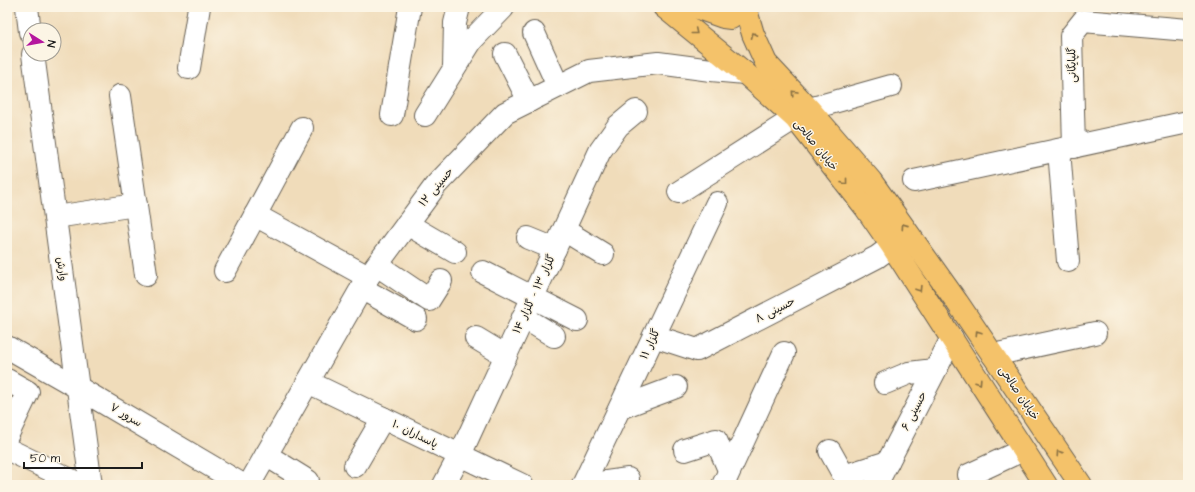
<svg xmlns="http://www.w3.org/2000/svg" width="1195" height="492" font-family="'Architects Daughter','Playpen Sans Arabic',sans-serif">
<rect width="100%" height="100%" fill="#fcf5e5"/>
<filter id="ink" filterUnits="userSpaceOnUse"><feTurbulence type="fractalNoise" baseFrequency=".025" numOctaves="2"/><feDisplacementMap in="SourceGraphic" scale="8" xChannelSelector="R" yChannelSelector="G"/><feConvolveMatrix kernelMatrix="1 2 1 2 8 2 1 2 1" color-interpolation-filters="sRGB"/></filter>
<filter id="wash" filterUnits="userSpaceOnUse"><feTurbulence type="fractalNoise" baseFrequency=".012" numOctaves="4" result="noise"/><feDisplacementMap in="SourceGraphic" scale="16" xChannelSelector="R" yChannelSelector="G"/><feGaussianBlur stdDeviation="0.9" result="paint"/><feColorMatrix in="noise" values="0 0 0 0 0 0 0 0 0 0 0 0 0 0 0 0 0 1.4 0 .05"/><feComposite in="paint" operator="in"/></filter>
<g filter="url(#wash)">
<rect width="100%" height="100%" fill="#f0dcba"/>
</g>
<g filter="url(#ink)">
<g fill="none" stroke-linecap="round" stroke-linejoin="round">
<g stroke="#665f53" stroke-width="24">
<g id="minor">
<path d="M27,7L30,32"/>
<path d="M534,33L558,86"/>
<path d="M33,54L91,485"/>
<path d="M505,54L529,101"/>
<path d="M454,67L455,23L459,7"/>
<path d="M189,68L199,7"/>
<path d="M120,96L146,275"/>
<path d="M809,109L891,86"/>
<path d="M392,115L410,7"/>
<path d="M425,115L472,40L503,8"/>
<path d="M1074,147L1071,36L1083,21L1188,30"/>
<path d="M1059,150L1068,261"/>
<path d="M914,181L1188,122"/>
<path d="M679,192L795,118"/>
<path d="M255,215L368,277"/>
<path d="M55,217L136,205"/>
<path d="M407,224L455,252"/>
<path d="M564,230L603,254"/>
<path d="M528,238L555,249"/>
<path d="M377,265L429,300L441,281"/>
<path d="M225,271L302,128"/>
<path d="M483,272L577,320"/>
<path d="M361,288L416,319"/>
<path d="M523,317L554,336"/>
<path d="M654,336L697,350L877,257L892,246"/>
<path d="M476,338L506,356"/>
<path d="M7,347L77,387L243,485"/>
<path d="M993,355L1095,333"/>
<path d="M7,380L28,392L7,436"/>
<path d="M308,382L522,485"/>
<path d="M885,383L909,373L934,370"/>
<path d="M620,408L676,387"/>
<path d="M7,449L81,485"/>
<path d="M685,450L716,440L729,470"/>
<path d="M830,451L844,476L888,462"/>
<path d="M266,455L308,481"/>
<path d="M355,466L383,418"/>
<path d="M969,475L1023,450"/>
<path d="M249,485L368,277L436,185L505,113L589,71L658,63L711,70L745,73"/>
<path d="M444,485L460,455L600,151L618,126L636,111"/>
<path d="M583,485L717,203"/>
<path d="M585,485L628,479"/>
<path d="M723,485L784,353"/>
<path d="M876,485L952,338"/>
</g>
</g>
<g stroke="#665f53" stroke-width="24">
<g id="major">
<path d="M664,7L745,73L795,118L865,207L892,246L1046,485"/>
<path d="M695,7L723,17L731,18L737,13L740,7"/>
<path d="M745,7L753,34L766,63L809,109L871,181L957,302L1081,485"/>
</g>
</g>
<use href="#minor" stroke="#fff" stroke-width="22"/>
<use href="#major" stroke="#f4c26a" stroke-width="22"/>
</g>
<defs><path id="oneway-chevron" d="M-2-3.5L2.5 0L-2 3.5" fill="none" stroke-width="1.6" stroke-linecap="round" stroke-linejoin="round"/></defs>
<g stroke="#886f43">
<use href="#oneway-chevron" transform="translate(695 32) rotate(39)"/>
<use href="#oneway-chevron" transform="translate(754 35) rotate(-112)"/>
<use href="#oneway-chevron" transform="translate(794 93) rotate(-133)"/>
<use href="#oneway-chevron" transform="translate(845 182) rotate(52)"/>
<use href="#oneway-chevron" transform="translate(904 226) rotate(-125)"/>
<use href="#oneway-chevron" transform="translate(919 289) rotate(58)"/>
<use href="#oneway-chevron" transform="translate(978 333) rotate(-124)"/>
<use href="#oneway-chevron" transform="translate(979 382) rotate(57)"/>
<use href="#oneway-chevron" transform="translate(1059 453) rotate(-124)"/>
</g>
</g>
<g text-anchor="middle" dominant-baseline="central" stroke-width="3" stroke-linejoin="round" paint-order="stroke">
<g font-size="11" fill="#1c1c1c" stroke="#fcf5e5">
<text transform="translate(1072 65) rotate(-91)">گلپایگانی</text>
<text transform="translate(816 145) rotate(51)">خيابان صالحی</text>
<text transform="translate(436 187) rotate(-50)">حسینی ۱۲</text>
<text transform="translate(62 269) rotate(82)">وارش</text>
<text transform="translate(534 294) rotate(-65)">گلزار ۱۳ - گلزار ۱۴</text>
<text transform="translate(775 310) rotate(-27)">حسینی ۸</text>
<text transform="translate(650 344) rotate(-65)">گلزار ١١</text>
<text transform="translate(1019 393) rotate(56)">خیابان صالحی</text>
<text transform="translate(914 411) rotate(-63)">حسینی ۶</text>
<text transform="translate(126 415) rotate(31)">سرور ۷</text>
<text transform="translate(415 434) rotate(26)">پاسداران ١٠</text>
</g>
</g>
<rect width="1195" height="492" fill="none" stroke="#fcf5e5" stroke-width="24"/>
<g transform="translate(42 42) rotate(101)"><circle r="19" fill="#fcf5e5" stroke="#a29e95"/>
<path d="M0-3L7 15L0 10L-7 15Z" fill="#b5179e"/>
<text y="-6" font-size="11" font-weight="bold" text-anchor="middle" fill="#1c1c1c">N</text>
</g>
<path d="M24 462v6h118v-6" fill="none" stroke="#1c1c1c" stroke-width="2"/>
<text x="30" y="462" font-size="12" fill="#1c1c1c" stroke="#fcf5e5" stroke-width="3" paint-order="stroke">50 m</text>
</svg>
